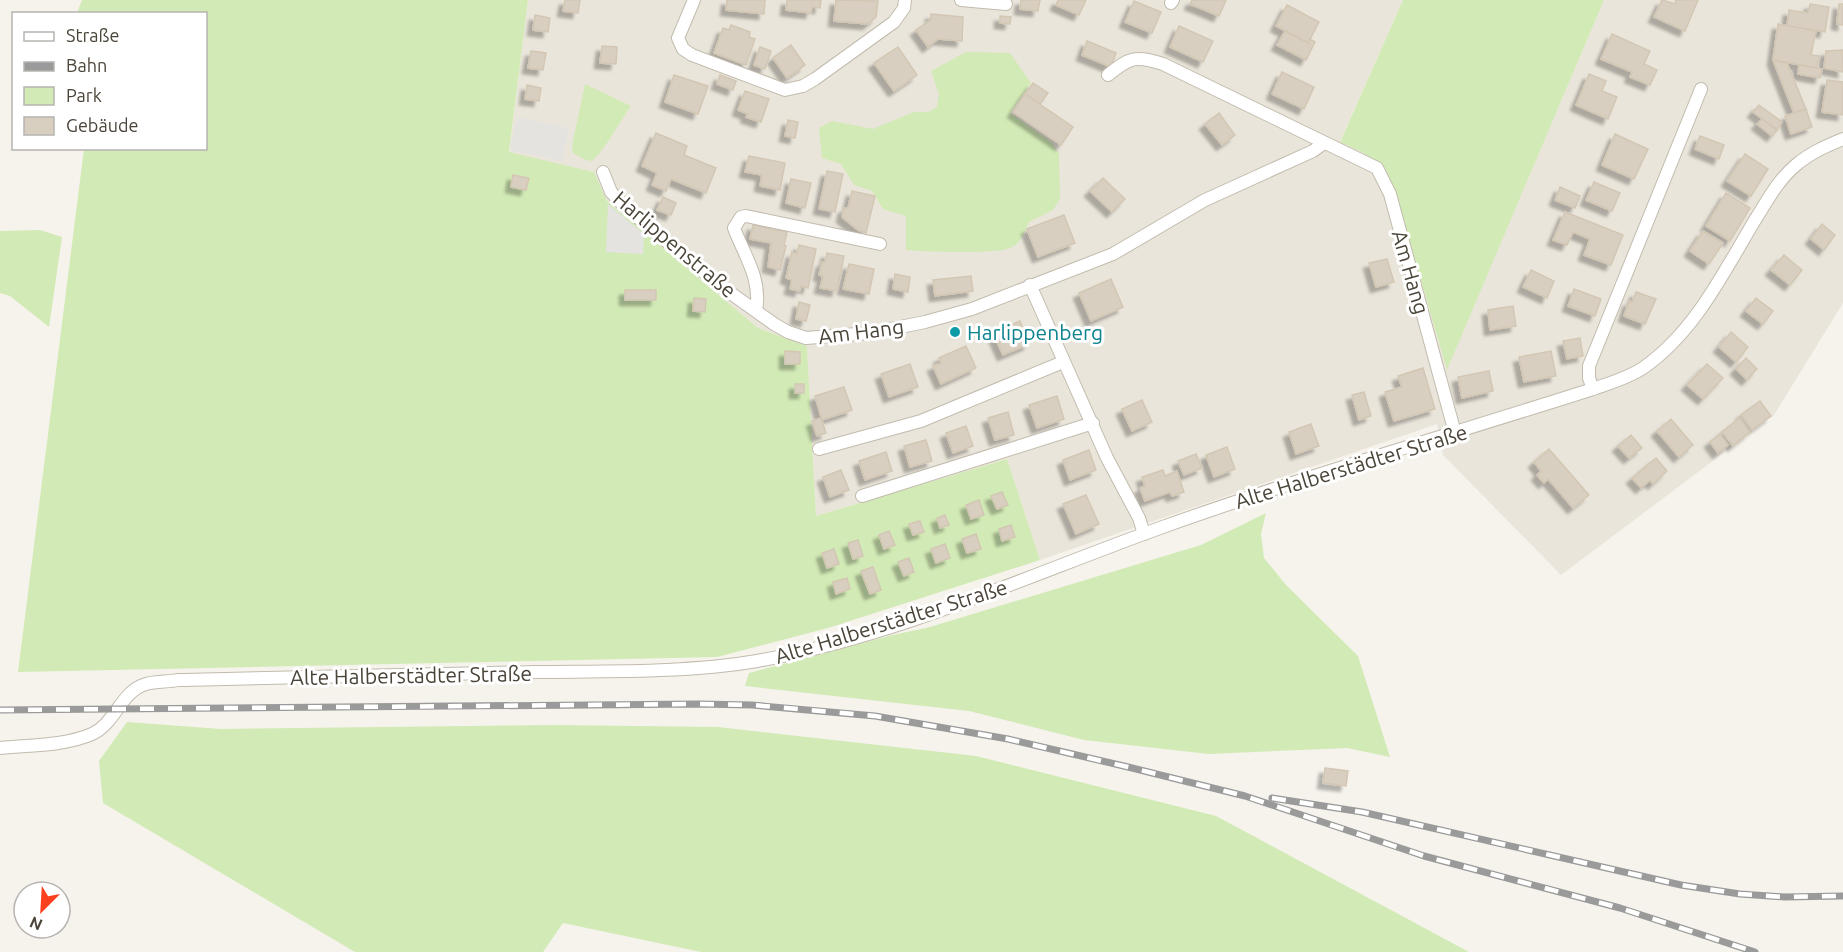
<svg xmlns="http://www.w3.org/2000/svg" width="1843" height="952" font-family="Ubuntu,sans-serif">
<defs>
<filter id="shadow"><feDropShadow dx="-5.5" dy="5.5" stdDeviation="1.5" flood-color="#0004"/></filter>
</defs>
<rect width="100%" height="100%" fill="#f6f3ec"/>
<path fill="#eae5da" d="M528,0H1403L1340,141L1362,152L1385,168L1396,195L1447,369L1604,0H1843V303L1774,415L1561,575L1443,455L1437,424L1040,560L1007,459L816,516L807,346L758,328L607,201L594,172L509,153Z"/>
<g fill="#d2eab5">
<path d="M82,0H528L509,152L594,172L607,201L758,328L807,346L816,516L1007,459L1040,560L828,628L717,657L18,672L84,149L206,148V14L77,13Z"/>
<path d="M1403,0H1604L1447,370L1396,195L1385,168L1362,152L1340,142Z"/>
<path d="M966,52L1010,53L1031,83L1010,113L1051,142L1059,154L1060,199L1053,210L1029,222C1024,232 1022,243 1010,248C998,254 922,252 906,250V216L883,209L872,191L854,185L841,164L822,158L819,128L832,121L873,129L914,112H928L937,107L939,94L931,71Z"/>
<path d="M585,84L631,106C621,120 603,153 592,161L586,160L573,153L572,146Z"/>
<path d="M40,230L62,237L49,327L10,296L0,293V231Z"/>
<path d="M1266,513L1261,534L1264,558L1286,585L1358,656L1390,757L1347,748L1209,754L1084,740L969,711L745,686L749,673L893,635L930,627L1201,545Z"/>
<path d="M127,722L221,729L554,725L718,727L976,756L1216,816L1469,952H701L563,923L543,952H355L103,803L99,761Z"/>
</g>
<g fill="#e5e3e0">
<path d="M517,117L569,128L562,161L510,150Z"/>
<path d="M608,204L644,234L643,254L606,252Z"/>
</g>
<g fill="#d8cfc1" stroke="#d3c7b4" stroke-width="1.5" filter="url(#shadow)">
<path d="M565,0H580L578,13L563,11Z"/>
<path d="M727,0H765L764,14L726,10Z"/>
<path d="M787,0H821L820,8L812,7L811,13L786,10Z"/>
<path d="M836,0L878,1L876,17L868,24L834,21Z"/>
<path d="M1021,0H1040L1038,11L1020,9Z"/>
<path d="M1058,0H1086L1079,15L1056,5Z"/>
<path d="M1192,0H1226L1219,16L1190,4Z"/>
<path d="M1662,0L1675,4L1676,0H1698L1685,31L1654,17Z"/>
<path d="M1134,1L1161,12L1152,33L1125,22Z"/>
<path d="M1810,4L1829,7L1825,32L1787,26L1789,10L1808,13Z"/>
<path d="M1839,4H1843V25L1837,24Z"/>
<path d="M1287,5L1319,22L1308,43L1276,26Z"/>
<path d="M931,14L963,17L962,41L938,39L928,47L916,30L931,20Z"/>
<path d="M535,15L550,18L548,32L533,30Z"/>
<path d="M1000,16L1011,17L1010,24L1000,23Z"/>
<path d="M1778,24L1816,31L1811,55L1819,56L1817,68L1773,60Z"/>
<path d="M731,25L750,32L749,37L755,39L746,65L714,53L723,28L729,30Z"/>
<path d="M1179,26L1213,41L1203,62L1170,47Z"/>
<path d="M1285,31L1308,43L1310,39L1315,42L1306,60L1277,45Z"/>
<path d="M1612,34L1650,51L1644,64L1657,70L1650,85L1630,77L1632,72L1601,59Z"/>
<path d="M1087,41L1116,53L1111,67L1082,55Z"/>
<path d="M791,45L805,65L787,78L773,58Z"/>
<path d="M602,46L617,47L616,64L600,63Z"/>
<path d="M760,47L771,51L765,69L754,65Z"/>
<path d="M898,47L917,75L894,91L874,63Z"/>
<path d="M1843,50V72L1824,68L1826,51Z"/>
<path d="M531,51L546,53L543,70L528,68Z"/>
<path d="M1773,60L1787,63L1806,109L1794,113Z"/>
<path d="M1799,65L1822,69L1820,78L1798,74Z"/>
<path d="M1282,72L1314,87L1304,109L1272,94Z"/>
<path d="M1589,74L1606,81L1602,91L1617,97L1608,119L1576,105Z"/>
<path d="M674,75L708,86L698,114L665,102Z"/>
<path d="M720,75L736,81L733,90L717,84Z"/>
<path d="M1827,80L1843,82V115L1822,112Z"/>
<path d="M1033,83L1048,93L1040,104L1025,94Z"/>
<path d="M527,85L541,88L539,101L525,99Z"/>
<path d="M745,91L769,99L761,122L746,117L748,114L738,110Z"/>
<path d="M1025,94L1073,127L1061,145L1013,112Z"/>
<path d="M1759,105L1782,122L1777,130L1753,112Z"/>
<path d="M1806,109L1812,127L1791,134L1785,116Z"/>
<path d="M1219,113L1235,135L1222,145L1205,124Z"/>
<path d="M1762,119L1777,130L1772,136L1757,124Z"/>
<path d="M788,120L798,122L795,138L785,136Z"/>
<path d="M656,133L687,146L684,155L716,168L706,193L671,179L666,191L652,185L657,173L642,166Z"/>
<path d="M1615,134L1648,149L1634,179L1602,165Z"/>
<path d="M1700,136L1724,145L1719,159L1695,149Z"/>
<path d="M1745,154L1768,169L1751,196L1727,181Z"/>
<path d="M749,156L785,163L780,190L760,186L762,175L745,172Z"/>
<path d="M827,171L843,174L835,212L819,209Z"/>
<path d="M513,175L529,178L526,190L511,187Z"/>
<path d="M1103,178L1125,199L1112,212L1090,191Z"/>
<path d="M791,179L811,183L805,208L786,203Z"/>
<path d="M1594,182L1620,193L1612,211L1586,200Z"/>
<path d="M1560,187L1580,196L1575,208L1555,200Z"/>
<path d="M852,191L875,196L866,233L858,230L842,217L844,208H848Z"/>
<path d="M1726,193L1750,208L1730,241L1706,226Z"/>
<path d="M663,197L676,203L671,215L657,210Z"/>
<path d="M1565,212L1623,235L1611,265L1584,255L1590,239L1573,232L1567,245L1553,240Z"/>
<path d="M1064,215L1075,243L1038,257L1027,229Z"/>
<path d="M1822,224L1835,235L1824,250L1811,239Z"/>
<path d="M753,225L787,232L784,245L786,246L780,270L768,267L771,243L750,239Z"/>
<path d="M1703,231L1723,243L1709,264L1690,251Z"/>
<path d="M799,245L816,249L808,288L801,286L800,291L790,289L792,280L786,278L792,252L797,254Z"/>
<path d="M827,253L844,256L837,291L820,288L823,276L819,275L822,262H825Z"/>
<path d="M1784,255L1802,270L1790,285L1771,270Z"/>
<path d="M1387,259L1394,282L1376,287L1369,263Z"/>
<path d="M849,264L874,269L869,294L843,289Z"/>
<path d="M1531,270L1554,281L1547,298L1523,287Z"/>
<path d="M895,274L910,277L908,292L893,289Z"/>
<path d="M971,276L973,291L935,296L933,280Z"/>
<path d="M1111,279L1123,307L1091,321L1079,293Z"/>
<path d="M1574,289L1601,299L1595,316L1568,306Z"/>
<rect x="625" y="290" width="31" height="10"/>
<path d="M1636,292L1656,299L1645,324L1624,316L1629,301L1632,302Z"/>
<path d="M694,298L706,299L705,312L693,311Z"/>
<path d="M1756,298L1773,311L1763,324L1746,311Z"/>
<path d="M799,302L810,305L806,321L796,319Z"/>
<path d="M1513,306L1516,326L1490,330L1488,310Z"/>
<path d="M1020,321L1029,344L1003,355L993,333Z"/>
<path d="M1731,332L1748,347L1736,362L1719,347Z"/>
<path d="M1580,338L1583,356L1567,359L1563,341Z"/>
<path d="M966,346L976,368L941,384L933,366L941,363L939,358Z"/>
<path d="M785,351L800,352V364H785Z"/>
<path d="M1551,351L1556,376L1524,382L1519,357Z"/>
<path d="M1746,358L1757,369L1747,380L1736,369Z"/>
<path d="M910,364L918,387L889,397L881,374Z"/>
<path d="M1707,364L1723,378L1703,399L1687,385Z"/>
<path d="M1423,368L1435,409L1394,421L1385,392L1402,387L1398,376Z"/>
<path d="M1489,371L1493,391L1462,398L1458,377Z"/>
<rect x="795" y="384" width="9" height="9"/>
<path d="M844,387L852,410L822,420L815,396Z"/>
<path d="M1364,392L1371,416L1359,420L1352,395Z"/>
<path d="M1057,396L1064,419L1037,428L1029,405Z"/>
<path d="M1142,400L1152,422L1132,431L1122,409Z"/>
<path d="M1760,401L1771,416L1752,430L1741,415Z"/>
<path d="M1008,412L1014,435L995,440L988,418Z"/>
<path d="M821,418L826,433L817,436L812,421Z"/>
<path d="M1740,418L1750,432L1733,446L1722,432Z"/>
<path d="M1671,419L1693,445L1679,457L1657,431Z"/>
<path d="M1311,424L1319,446L1296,454L1289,432Z"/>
<path d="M966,426L973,446L953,453L946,433Z"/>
<path d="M1720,434L1728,445L1718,453L1710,442Z"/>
<path d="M1631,435L1642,448L1629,458L1618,446Z"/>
<path d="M926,440L932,461L910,467L904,446Z"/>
<path d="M1227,447L1235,469L1214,477L1206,455Z"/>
<path d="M1549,449L1589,495L1573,508L1548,479L1544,483L1537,475L1541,471L1534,462Z"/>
<path d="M1089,450L1096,470L1070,480L1063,460Z"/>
<path d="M886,452L892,471L865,480L859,461Z"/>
<path d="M1196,454L1202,468L1184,475L1178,461Z"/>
<path d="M1656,458L1667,471L1653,484L1650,480L1641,488L1632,478Z"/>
<path d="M841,470L849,490L830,497L823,477Z"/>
<path d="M1163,470L1165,476L1177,471L1184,492L1172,496L1170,492L1145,501L1140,488L1145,486L1142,477Z"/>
<path d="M1002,492L1008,505L997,509L991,496Z"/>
<path d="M1086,495L1099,524L1076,534L1063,504Z"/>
<path d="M979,500L984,515L971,519L966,505Z"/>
<path d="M945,515L949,525L940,528L937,518Z"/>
<path d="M920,521L924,532L913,535L909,524Z"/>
<path d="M1011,525L1015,537L1002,541L999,529Z"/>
<path d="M889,531L895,545L884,549L879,535Z"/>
<path d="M976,534L981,549L967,553L962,539Z"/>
<path d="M858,540L863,556L853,559L848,543Z"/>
<path d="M945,544L950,558L936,563L931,549Z"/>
<path d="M834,549L839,564L827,568L822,553Z"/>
<path d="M909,558L914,572L904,576L898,562Z"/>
<path d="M873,567L881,590L870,594L861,571Z"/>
<path d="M847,578L850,589L836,594L833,582Z"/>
<path d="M1325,768L1348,771L1346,786L1323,783Z"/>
</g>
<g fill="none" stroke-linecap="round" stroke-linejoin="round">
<g stroke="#c2bbae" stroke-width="14">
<g id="minor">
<path d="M694,0L678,38L683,49L692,55L785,90L803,86L815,79L894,22L904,8L905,0"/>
<path d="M961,0L1006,4"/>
<path d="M1171,3L1173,0"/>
<path d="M1108,75C1130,57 1136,55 1163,64L1377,168L1390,194L1455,433"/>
<path d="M603,172L611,192L625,207L718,284L774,324L788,332L806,338L870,333L925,322L972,309L1113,254L1205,200L1313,151L1324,143"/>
<path d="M1030,285L1107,458L1139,518L1144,534"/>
<path d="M756,310C762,279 744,255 734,228L741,217L746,216L880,244"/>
<path d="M1593,389L1589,378V366L1701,89"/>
<path d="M819,449L921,421L1063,362"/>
<path d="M862,496L1093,423"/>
<path d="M0,748C30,745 64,746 92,734C115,724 121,691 146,684C156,681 168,682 178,680C298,678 418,675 537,672C607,671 688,673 757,661C897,636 1027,576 1160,528C1302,477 1449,435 1593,389C1610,383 1628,378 1643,368C1695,332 1723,273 1755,220C1767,201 1778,180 1796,165C1810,153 1826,146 1843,139"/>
</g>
</g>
<use href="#minor" stroke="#fff" stroke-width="12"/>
<g stroke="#9a9a9a" stroke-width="7">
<g id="rail">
<path d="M0,710L698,704L752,705L875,716L1008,739L1128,767L1245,796L1424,856L1620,908L1755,952"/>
<path d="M1272,798L1362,812L1681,885L1740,894L1785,897L1843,896"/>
</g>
</g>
<use href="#rail" stroke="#fff" stroke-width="4.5" stroke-dasharray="14" stroke-linecap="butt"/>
</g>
<circle fill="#0f9aa8" stroke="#fff" stroke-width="2" cx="955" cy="332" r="6"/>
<g text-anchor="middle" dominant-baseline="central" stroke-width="6" stroke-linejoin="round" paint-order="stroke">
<g font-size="21" fill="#4b4439" stroke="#fff">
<text transform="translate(675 244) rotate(40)">Harlippenstraße</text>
<text transform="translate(1411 272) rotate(74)">Am Hang</text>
<text transform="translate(861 331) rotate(-7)">Am Hang</text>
<text transform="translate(1351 466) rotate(-17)">Alte Halberstädter Straße</text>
<text transform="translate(891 621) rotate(-17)">Alte Halberstädter Straße</text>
<text transform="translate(411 675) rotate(-1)">Alte Halberstädter Straße</text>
</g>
<g font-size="21" fill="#0d838f" stroke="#fff" text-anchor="start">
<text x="967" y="332">Harlippenberg</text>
</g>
</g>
<rect x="12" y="12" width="195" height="138" fill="#ffffff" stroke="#b7b4b0" stroke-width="1.5"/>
<rect x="24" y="32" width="30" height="9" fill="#ffffff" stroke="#b7b4b0" stroke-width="1.5"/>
<text x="66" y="42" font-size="18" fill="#4b4439">Straße</text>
<rect x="24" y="62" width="30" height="9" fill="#9a9a9a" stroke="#b7b4b0" stroke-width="1.5"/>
<text x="66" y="72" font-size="18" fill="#4b4439">Bahn</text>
<rect x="24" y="87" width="30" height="18" fill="#d2eab5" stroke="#b7b4b0" stroke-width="1.5"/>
<text x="66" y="102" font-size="18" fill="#4b4439">Park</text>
<rect x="24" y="117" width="30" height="18" fill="#d8cfc1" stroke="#b7b4b0" stroke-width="1.5"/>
<text x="66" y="132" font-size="18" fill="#4b4439">Gebäude</text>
<g transform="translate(42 910) rotate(204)"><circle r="28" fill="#ffffff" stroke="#b7b4b0" stroke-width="1.5"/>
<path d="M0-4.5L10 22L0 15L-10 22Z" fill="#fc3f1d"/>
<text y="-9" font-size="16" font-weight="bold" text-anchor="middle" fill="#4b4439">N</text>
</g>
</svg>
